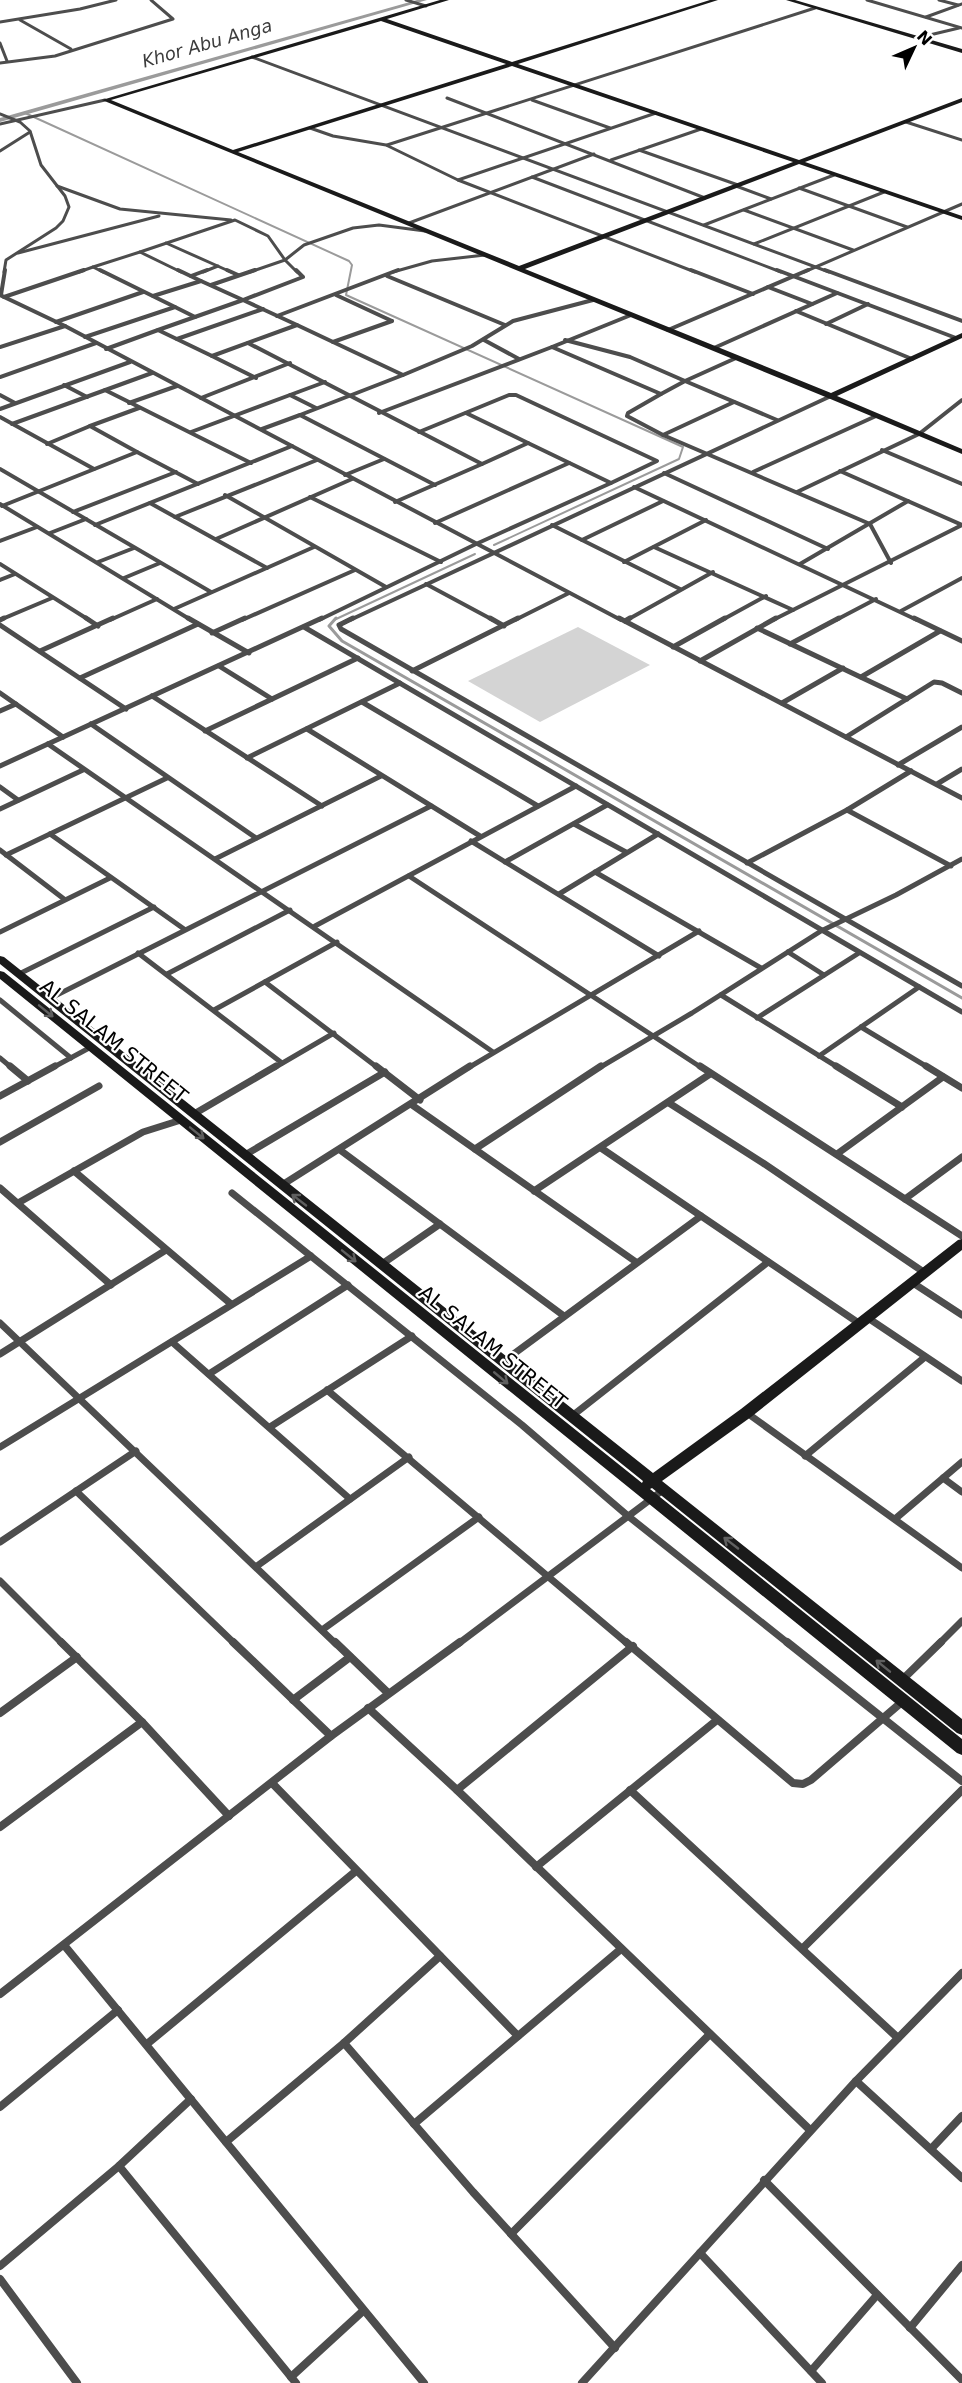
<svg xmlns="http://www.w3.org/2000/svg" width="962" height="2383" font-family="'DejaVu Sans',sans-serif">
<rect width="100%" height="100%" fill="#fff"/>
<path fill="#d4d4d4" d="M578,627L650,665L540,722L468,681Z"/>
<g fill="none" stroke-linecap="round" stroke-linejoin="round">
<g stroke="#9b9b9b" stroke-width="2">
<path d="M25,113L349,261L352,265L346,295L683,447L679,459L494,545"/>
<path d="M334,620L475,554"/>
</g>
<path stroke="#9b9b9b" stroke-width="3" d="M336,618L329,626L342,641L962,998"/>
<path fill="#9b9b9b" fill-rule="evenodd" d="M417,0H427L0,122V118Z"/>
<g stroke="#4d4d4d" stroke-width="3">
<path d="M406,0L426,6"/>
<path d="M867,0L962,28"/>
<path d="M939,0L958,5"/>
<path d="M926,17L962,4"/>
<path d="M20,20L71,49"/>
<path d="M0,22L80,9L116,0"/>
<path d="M917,38L959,28"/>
<path d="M0,43L7,61"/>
<path d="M252,57L829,272"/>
<path d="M0,63L55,56L173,19L151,0"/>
<path d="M447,98L705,198"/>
<path d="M532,100L610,128"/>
<path d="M0,114L20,122L30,131L41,165L65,196L69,207L63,221L56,228L6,260L4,272"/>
<path d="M906,122L962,140"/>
<path d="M0,124L105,100"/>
<path d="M310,128L333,136L386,145L458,180L695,272"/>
<path d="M387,145L815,8"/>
<path d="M639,150L738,185"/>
<path d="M0,151L30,132"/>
<path d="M611,160L701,129"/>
<path d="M532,177L781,272"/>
<path d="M458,180L656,113"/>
<path d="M57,186L120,209L231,220"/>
<path d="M736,186L771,199"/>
<path d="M799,188L907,227"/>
<path d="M744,210L853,250"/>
<path d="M409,223L594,154"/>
<path d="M704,225L834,175"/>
<path d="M166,243L231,272"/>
<path d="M754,244L884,192"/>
<path d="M140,252L235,220L268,236L285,260L297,272"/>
<path d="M18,253L159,216"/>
<path d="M93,267L140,252L181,272"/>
<path d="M79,272L93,267L103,272"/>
<path d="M203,272L218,266"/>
<path d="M250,272L285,260L304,245L353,228L379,225L425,231"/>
<path d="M393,272L432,261L485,255"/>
<path d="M804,272L962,204"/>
</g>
<g stroke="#4d4d4d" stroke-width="4">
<path d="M100,270L175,307"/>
<path d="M178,270L201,281"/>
<path d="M227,270L238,275"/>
<path d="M691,270L753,294"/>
<path d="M777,270L956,338"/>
<path d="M825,270L962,321"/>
<path d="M191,276L207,270"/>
<path d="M387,276L505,325"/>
<path d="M211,285L255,270"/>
<path d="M768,287L812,304"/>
<path d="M0,295L65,326L621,620"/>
<path d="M1,295L5,270"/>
<path d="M336,295L392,321"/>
<path d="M153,296L201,281L243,300L303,277L296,270"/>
<path d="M4,297L84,270"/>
<path d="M243,300L297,325L212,356L158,330Z"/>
<path d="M796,311L912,359"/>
<path d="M277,316L398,270"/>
<path d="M56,322L143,292"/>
<path d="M826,324L868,304"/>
<path d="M297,325L403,375L300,415L435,485"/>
<path d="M668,330L808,270"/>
<path d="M85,337L175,307L195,317"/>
<path d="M177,339L263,309"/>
<path d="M484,340L519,359"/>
<path d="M565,340L630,357L685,381L736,358"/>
<path d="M333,342L392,321"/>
<path d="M248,343L482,464L528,443L611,483L476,544L319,620"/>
<path d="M0,347L65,326"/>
<path d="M552,347L631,315"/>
<path d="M714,348L837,293"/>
<path d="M106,349L158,330"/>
<path d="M212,356L256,378"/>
<path d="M403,375L472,346L513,321L593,300"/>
<path d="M0,377L96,343"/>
<path d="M64,385L87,397"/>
<path d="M105,390L251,463"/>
<path d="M661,394L685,381L777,420"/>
<path d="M0,395L15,403"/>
<path d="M290,395L325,382"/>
<path d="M201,398L290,363"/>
<path d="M129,403L177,386"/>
<path d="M0,409L130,362"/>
<path d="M379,413L552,347L661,394L628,413L627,416L663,435L870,524L891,563"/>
<path d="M466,413L528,443"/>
<path d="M0,417L94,469"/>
<path d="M12,424L152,373"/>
<path d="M262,429L300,415"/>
<path d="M191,432L290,395L316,408"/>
<path d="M419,432L509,395H516L657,461L611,483"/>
<path d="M663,435L734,402"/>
<path d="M47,444L90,426"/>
<path d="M882,450L962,484"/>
<path d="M137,452L198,484"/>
<path d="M0,469L211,592"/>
<path d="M840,471L962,525"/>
<path d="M753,472L876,416"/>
<path d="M664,473L828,549"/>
<path d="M345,475L384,459"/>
<path d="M634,487L917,620"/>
<path d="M797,492L919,434L962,400"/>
<path d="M225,495L386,587"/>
<path d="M310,497L441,562"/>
<path d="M395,502L482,464"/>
<path d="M150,503L267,568"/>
<path d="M0,504L191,620"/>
<path d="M2,506L137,452L90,426L139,408"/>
<path d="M73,512L176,472"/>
<path d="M175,517L317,460"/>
<path d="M435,523L569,463"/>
<path d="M95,525L292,446"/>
<path d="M552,525L680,589"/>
<path d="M50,533L86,519"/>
<path d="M216,539L352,479"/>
<path d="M582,540L663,501"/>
<path d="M0,541L37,527"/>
<path d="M654,547L793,610"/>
<path d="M98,562L134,548"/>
<path d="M624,562L706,520"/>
<path d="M0,564L89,620"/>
<path d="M800,564L908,501"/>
<path d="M124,578L160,563"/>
<path d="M0,580L15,574"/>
<path d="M426,584L493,620"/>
<path d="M174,609L314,547"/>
<path d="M901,611L962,578"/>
<path d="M0,620L52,598"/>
<path d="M110,620L157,599"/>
<path d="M242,620L355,570"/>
<path d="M350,620L831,396"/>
<path d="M515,620L569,593"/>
<path d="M627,620L713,572"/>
<path d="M722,620L766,596"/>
<path d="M773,620L962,525"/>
<path d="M836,620L876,599"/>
</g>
<g stroke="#4d4d4d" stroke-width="5">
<path d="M86,618L98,626"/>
<path d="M188,618L249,653"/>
<path d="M353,618L339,625L341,629L962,986"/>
<path d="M490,618L504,626"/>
<path d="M619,618L962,798"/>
<path d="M914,618L962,641"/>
<path d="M0,620L4,618"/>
<path d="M625,621L630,618"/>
<path d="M0,625L126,709"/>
<path d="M304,627L962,1012"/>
<path d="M757,628L907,699"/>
<path d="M212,633L245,618"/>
<path d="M790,644L839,618"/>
<path d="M673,647L725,618"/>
<path d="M40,651L113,618"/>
<path d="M700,661L776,618"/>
<path d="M219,666L272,699"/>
<path d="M412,671L518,618"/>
<path d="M861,677L940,631"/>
<path d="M80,678L198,624"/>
<path d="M0,693L63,737"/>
<path d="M152,696L322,806"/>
<path d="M362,702L538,806"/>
<path d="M782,703L843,668"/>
<path d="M0,711L16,704"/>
<path d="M91,724L256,838"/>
<path d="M307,729L480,836"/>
<path d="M205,731L358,658"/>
<path d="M846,737L934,682L942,683L962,693"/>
<path d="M48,744L493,1052"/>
<path d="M247,758L400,683"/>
<path d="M898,765L962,727"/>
<path d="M0,766L322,618"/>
<path d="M937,784L962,769"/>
<path d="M0,787L18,800"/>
<path d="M0,809L83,770"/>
<path d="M847,810L951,866"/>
<path d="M574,824L626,852"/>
<path d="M50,834L184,929"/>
<path d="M471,841L659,956"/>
<path d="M0,850L64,899"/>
<path d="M6,855L167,778"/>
<path d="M215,859L381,776"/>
<path d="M505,862L607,805"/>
<path d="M747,863L847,810L911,771"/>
<path d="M595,872L761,968"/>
<path d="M409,876L702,1068"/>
<path d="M559,894L658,834"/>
<path d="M315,926L576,786"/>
<path d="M0,932L110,878"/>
<path d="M788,952L824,975"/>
<path d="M138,953L282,1063"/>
<path d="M19,974L154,907"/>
<path d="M167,974L290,910"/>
<path d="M265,982L378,1068"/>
<path d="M721,995L839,1068"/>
<path d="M49,999L431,806"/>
<path d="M0,1000L71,1058"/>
<path d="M214,1010L337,942"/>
<path d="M757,1018L859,953"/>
<path d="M861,1027L929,1068"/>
<path d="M819,1056L919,987"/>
<path d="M0,1058L12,1068"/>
<path d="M52,1068L91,1047"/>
<path d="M274,1068L334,1033"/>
<path d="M468,1068L699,931"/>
<path d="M599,1068L692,1013L821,931L896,895L962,859"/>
</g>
<g stroke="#4d4d4d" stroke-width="7">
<path d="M10,1066L28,1081"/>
<path d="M376,1066L420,1100"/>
<path d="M700,1066L962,1236"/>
<path d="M836,1066L902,1107"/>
<path d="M926,1066L962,1088"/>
<path d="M0,1096L55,1066"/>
<path d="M669,1103L763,1163L925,1273"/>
<path d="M412,1105L636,1262"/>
<path d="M194,1114L276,1066"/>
<path d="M0,1142L99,1086"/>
<path d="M601,1148L860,1324"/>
<path d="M475,1149L601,1066"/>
<path d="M340,1150L564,1316"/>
<path d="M837,1154L943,1077"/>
<path d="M245,1155L385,1072"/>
<path d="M74,1171L231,1304"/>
<path d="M282,1185L470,1066"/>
<path d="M0,1188L111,1285"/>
<path d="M534,1191L710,1074"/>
<path d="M232,1193L522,1425L628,1516L789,1644"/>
<path d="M905,1199L962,1157"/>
<path d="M18,1203L143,1132L181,1120"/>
<path d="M382,1264L440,1224"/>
<path d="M913,1283L962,1315"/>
<path d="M868,1318L962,1381"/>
<path d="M0,1323L336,1644"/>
<path d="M172,1342L350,1499"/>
<path d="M0,1354L166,1250"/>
<path d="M504,1361L701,1216"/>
<path d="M209,1374L348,1285"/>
<path d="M327,1390L628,1644"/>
<path d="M747,1413L962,1568"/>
<path d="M572,1416L768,1262"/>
<path d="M270,1427L412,1336"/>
<path d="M0,1447L311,1256"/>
<path d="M805,1456L925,1357"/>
<path d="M943,1478L962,1492"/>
<path d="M76,1491L235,1644"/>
<path d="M895,1519L962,1462"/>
<path d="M0,1542L136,1451"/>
<path d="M257,1566L409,1457"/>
<path d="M0,1581L63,1644"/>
<path d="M322,1630L479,1517"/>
<path d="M458,1644L663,1490"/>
<path d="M939,1644L962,1621"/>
</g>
<g stroke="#4d4d4d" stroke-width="8">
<path d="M61,1642L142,1722L229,1816"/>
<path d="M233,1642L331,1736"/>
<path d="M335,1642L388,1693"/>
<path d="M626,1642L793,1783L803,1784L811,1780L903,1701"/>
<path d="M787,1642L962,1781"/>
<path d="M903,1679L941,1642"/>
<path d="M293,1700L350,1657"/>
<path d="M368,1708L457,1790L810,2130"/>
<path d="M0,1713L77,1657"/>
<path d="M272,1783L518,2036"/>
<path d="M457,1790L633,1646"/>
<path d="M630,1790L898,2038"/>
<path d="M0,1827L142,1722"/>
<path d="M536,1867L717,1720"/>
<path d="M64,1945L424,2383"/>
<path d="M803,1948L962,1790"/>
<path d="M0,1994L331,1736L460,1642"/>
<path d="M344,2043L473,2192L615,2348"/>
<path d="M147,2044L356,1871"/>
<path d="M856,2081L962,2178"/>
<path d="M0,2107L118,2010"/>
<path d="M414,2124L621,1949"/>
<path d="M226,2142L344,2043L440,1956"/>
<path d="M931,2149L962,2116"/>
<path d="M119,2166L296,2383"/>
<path d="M764,2180L962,2380"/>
<path d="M511,2234L710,2034"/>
<path d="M700,2253L822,2383"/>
<path d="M0,2266L119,2166L191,2099"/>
<path d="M0,2279L77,2383"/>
<path d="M910,2328L962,2265"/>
<path d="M811,2371L877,2295"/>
<path d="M291,2377L363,2311"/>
<path d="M582,2383L856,2081L962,1973"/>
</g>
<g fill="#1a1a1a" fill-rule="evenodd">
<path d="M440,0H449L387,19L512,62L710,0H718L518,64L799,160L962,98V102L805,162L962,216V220L799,164L525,269L831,393L962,333V338L837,396L962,449V454L828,398L102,100ZM381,21L506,64L233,150L111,100ZM512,66L793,162L519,266L238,152Z"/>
<path d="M786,0H795L962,49V53Z"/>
<path d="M0,956L4,957L653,1473L741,1409L958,1240L962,1239V1250L751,1417L662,1481L962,1719V1735L957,1733L652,1488L650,1489L962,1739V1755L957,1753L0,979V971L4,972L642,1483L643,1481L0,964Z"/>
</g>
</g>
<defs><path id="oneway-shaft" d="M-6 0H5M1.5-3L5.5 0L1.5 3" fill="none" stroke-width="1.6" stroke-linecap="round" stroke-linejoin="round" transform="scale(1.5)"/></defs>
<g stroke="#5f5f5f">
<use href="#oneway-shaft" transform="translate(46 1011) rotate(39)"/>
<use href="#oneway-shaft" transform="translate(197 1133) rotate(39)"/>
<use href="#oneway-shaft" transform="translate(299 1200) rotate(-142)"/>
<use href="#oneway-shaft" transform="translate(349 1256) rotate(39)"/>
<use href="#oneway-shaft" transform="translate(501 1378) rotate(40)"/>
<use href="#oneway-shaft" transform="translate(731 1543) rotate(-142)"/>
<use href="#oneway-shaft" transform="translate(883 1666) rotate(-141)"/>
</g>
<g text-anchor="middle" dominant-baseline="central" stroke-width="4.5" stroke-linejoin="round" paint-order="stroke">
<g font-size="18" font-style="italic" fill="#3c3c3c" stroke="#fff">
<text transform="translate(207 43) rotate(-16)">Khor Abu Anga</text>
</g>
<g font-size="20" fill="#000" stroke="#fff">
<text transform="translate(114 1041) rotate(39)">AL SALAM STREET</text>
<text transform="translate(493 1347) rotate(39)">AL SALAM STREET</text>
</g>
</g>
<g transform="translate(914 48) rotate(46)" stroke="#ffffff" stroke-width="4.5" paint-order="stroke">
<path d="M0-4.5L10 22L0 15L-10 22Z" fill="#000000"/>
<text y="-9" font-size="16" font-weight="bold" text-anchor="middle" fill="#000000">N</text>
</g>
</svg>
